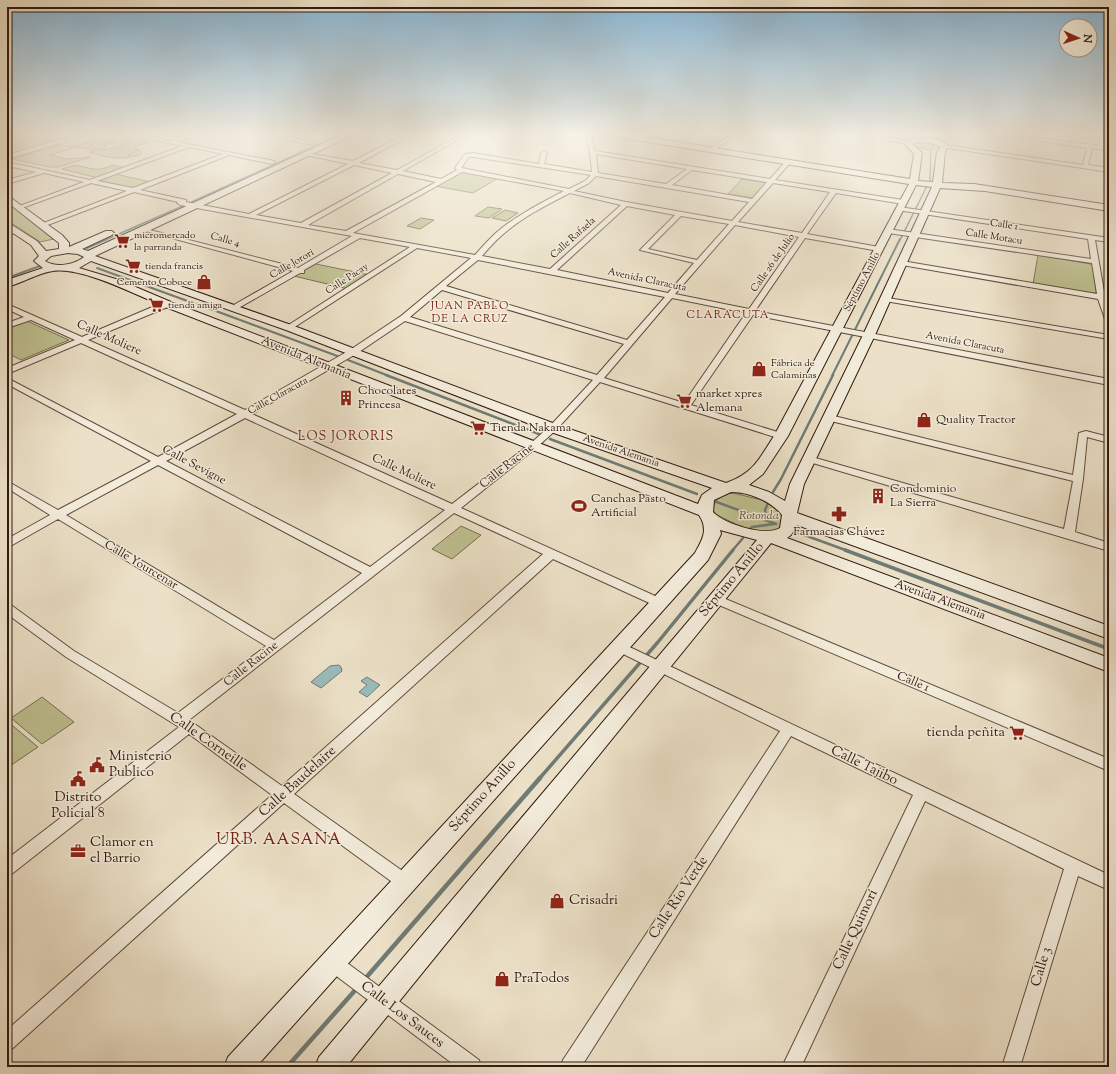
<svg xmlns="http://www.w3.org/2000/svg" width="1116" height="1074" font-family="'Sorts Mill Goudy',serif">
<rect width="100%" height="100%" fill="#ece1c8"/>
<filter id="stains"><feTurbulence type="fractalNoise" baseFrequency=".005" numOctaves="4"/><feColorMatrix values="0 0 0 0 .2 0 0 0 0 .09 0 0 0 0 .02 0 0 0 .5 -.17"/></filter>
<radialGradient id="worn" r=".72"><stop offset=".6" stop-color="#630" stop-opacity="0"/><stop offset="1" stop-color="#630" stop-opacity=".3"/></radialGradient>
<g fill="#bfc191" stroke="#786e50">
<path d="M7,135H18L55,141L7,155Z"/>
<path d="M98,139L90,146L100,139L115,142L102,144L113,143L104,146L107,147L93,150L70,146H76Z"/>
<path d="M137,140L150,142L134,147L138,149L134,150L127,157L139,149L142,154C123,161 107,158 89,152L113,148L136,141L139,143Z"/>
<path d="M926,141L941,147C933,152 919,150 912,143Z"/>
<path d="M61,145L73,148L51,155L67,159L91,157L58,167H50L11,159Z"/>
<path d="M75,165L93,169H102L113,165L125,168L98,178L62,169Z"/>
<path d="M461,172L500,177L473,193L435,186Z"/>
<path d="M115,174L151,182L133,188L100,181Z"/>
<path d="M742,179L767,183L753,198L728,194Z"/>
<path d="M7,201L54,239L40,242L7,220Z"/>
<path d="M488,207L502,209L489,218L475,216Z"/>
<path d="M505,210L518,213L506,221L492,218Z"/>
<path d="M421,218L434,220L420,229L407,226Z"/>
<path d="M1038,255L1091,264L1093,265L1097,292L1093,294L1033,284Z"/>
<path d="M316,264L370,275L348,289L294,276Z"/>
<path d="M27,321L69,340L21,360L7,353V329Z"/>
<path d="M733,493L766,501L773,504L785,516L781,528L771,533L746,529L715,514L713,509C715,498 723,494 733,493Z"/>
<path d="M461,526L481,535L452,559L432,549Z"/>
<path d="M42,697L74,722L42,744L11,718Z"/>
<path d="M7,721L38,747L7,768Z"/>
</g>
<g fill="#99bcba" stroke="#6f7b76">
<path d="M339,665L341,667L342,671L321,688L311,682L330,666Z"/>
<path d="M367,677L380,685L367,697L359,692L367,685L361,681Z"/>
</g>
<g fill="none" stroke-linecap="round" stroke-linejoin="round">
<g stroke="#6f7b76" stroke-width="1.5">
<path d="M187,204L339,135"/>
<path d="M105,240L185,205"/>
<path d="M900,240L930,180L931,148L938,135"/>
</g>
<g stroke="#6f7b76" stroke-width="2">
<path d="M87,248L107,239"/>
<path d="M97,268L193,303"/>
<path d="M7,278L40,266"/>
<path d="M197,304L340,357"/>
<path d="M348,360L389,376"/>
<path d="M832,376L900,239"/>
</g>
<g stroke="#6f7b76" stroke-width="2.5">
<path d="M386,375L539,434"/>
<path d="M550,439L697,494"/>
<path d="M773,492L781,479L833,375"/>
<path d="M714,501L776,524"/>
<path d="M766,520L765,510L768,503"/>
<path d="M749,530L752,527L774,524"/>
<path d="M796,532L848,551"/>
<path d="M732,551L743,538"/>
</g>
<g stroke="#6f7b76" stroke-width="3.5">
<path d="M845,550L1109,649"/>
<path d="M539,779L658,642L733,550"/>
</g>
<g stroke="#6f7b76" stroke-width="4.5">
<path d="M364,980L540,778"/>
<path d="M287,1067L358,987"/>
</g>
<g stroke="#604c3e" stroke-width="2">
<g id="street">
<path d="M77,135H86L7,159V155Z"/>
<path d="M131,135H143L171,141L188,135H196L177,142L274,161L275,162L272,164L229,155L140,190L186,200V202L249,214L348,164L306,155V153L353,161L404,135H411L359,163L397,170L460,135H466L403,171L441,179L457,170L455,168L465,154L473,153L539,164L541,153L544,151L547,153L544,164L592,172L590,152L586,135H591L595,151L770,179L786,161H790V163L775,180L903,200L906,202L903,204L836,193L807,234L879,247L882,249L879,251L805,238L755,311L1109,379V385L753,315L691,405L784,434L786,436L784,438H778L600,382L556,430L536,448L461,508L664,600L666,603L664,606H656L553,559L294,794L411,877L413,882L411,887L405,889L399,887L284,803L13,1048L7,1051V1030L272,795L189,734L13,873L7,875V859L179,727L66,657L7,614V604L11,605L74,651L178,713L266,646L58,519L7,548V539L50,515L7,488V481L58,510L151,461L7,384V378L158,457L237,414L81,343L7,374V368L75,340L31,320L7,328V323L24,317L7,309V304L82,337L164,302H170V306L88,340L245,410L350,350L401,316L471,258L417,248L290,330H287V326L410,247L360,238L304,270V273H300L235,310H232V306L293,271L142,230V228L298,268L352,236L180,205L177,203L178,202L134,192L45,226H41V224L127,191L91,183L22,208L17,207L84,182L44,173L7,184V180L36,172L7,166V162L90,180L182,146ZM189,147L223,154L133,188L97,181ZM596,154L687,169L666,184L598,173ZM469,157H473L591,175L585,181L569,189L462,168H461ZM354,165L392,173L301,223L256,215ZM692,170L767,182L752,199L672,185ZM462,172L564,191C541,203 517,215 497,232C489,239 482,247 475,255L353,233ZM398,174L436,182L346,231L308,225ZM596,176L749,202L732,221L626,202L574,191L589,183ZM773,183L830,192L802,233L738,222ZM570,193L621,205L550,269L482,256C488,249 494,242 501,236C521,218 546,205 570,193ZM627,206L675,215L640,250L694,263L668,293L557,270ZM681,216L729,224L697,260L648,249ZM735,225L799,237L749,309L675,294ZM478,260L665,297L627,340L446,286ZM442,290L624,344L597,375L410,317ZM672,298L746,313L684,403L604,378ZM405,321L593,380L550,426L530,444L452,504L252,414L356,354ZM245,418L445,510L370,567L166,461ZM158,465L362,573L274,640L66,515ZM454,513L543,554L282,786L189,720Z"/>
<path d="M266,135H279L316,143L313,145Z"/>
<path d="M731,135H737L712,151L707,150Z"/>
<path d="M859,135H874L912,142L909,144Z"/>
<path d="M1003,135H1019L1100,146V135H1106V147H1109V151L1092,148L1088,165L1109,168V172L942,147L945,145L1083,165L1087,148Z"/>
<path d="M899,207L1109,238V242L1095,240L1105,297L1109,308V321L1105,319L1098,299L902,265L898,263L902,261L1097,294L1092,263L888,233L885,231L888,229L1091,259L1088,239L897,210L896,209Z"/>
<path d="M14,230L19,231L7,236V232Z"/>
<path d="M882,297L1109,335V339L885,301L881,299Z"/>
<path d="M830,415L1073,475L1079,433L1086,431L1109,437V443L1087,437L1083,479L1075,532L1109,543V551L806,461L804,459L806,457H812L1064,529L1073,481L827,420L825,418L827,416Z"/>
<path d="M716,595L1109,759V771L712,602L710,599L712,596Z"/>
<path d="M619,642L1109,875V890L1078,876L1020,1067H1002L1064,869L925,801L801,1067H782L913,795L791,736L581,1067H561L563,1060L780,731L615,650L613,647L615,644Z"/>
<path d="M333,955L339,957L479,1060L481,1067H457L327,969L324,963L327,957Z"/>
</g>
</g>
<g stroke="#311a10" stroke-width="2">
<path id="secondary" d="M342,135H353L95,256L294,326L558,425L726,483C754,473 759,459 774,436L909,184L617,137L613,135H633L910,179L914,154L904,143C914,134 938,136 948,145L945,152L942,183L974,184L1109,205V211L985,191L940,188L875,335L804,484L797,513L1109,626V639L797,525L791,535L787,538L1109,658V672L771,543L346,1067H315L319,1057L757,540L720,530L721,534L708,560L256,1067H224L228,1057L695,553C702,540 709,530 699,515L163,306C136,295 83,267 53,271C38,273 22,283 7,287V280L43,268L34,261L39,256L31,245L7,229V222L37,241L46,251L59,249V243L7,202V195L62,235L69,243V247L106,231H112L114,233L112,235L82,249L88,251ZM916,142L931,143L941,147L937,152L933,182L918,181L922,153L913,144ZM916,185L932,187L863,335L790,484L785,501L769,492L749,485L763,474L788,436ZM68,253L78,254L84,257C74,265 56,268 45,261L51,256ZM91,261L286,330L548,431L712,488L702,495L698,504L171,302L119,280L79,268ZM731,492C749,492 771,501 782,515L780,528C765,537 724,524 713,512L714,500Z"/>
</g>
<use href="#street" fill="#f3ecdb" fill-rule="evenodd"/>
<use href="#secondary" fill="#f3ecdb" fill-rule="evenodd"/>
</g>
<linearGradient id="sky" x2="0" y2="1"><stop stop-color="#88b7d6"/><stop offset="0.47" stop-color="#f6f2e6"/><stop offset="1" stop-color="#f6f2e6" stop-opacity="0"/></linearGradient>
<rect width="1116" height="286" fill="url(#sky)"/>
<defs>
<g id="supermarket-bare" transform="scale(1.2)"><path d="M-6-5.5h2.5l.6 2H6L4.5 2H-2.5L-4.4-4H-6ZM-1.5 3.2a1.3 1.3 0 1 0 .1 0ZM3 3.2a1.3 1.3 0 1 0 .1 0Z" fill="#8f2418" stroke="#f3ecdb" stroke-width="2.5" paint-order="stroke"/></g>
<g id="shop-bare" transform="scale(1.2)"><path d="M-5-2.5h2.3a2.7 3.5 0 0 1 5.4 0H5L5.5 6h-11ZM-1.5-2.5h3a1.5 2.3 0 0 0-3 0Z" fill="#8f2418" stroke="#f3ecdb" stroke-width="2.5" paint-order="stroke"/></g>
<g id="building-bare" transform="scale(1.2)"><path d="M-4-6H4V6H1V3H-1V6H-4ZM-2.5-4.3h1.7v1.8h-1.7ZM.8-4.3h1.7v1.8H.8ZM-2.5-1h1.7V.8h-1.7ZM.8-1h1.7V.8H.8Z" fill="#8f2418" stroke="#f3ecdb" stroke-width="2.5" paint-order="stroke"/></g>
<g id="stadium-bare" transform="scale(1.2)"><path d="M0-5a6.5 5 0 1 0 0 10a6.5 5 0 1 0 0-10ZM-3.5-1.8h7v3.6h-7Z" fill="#8f2418" stroke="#f3ecdb" stroke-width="2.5" paint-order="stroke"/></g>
<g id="pharmacy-bare" transform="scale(1.2)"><path d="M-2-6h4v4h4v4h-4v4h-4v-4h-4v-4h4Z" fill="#8f2418" stroke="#f3ecdb" stroke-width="2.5" paint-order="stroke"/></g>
<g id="civic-bare" transform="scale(1.2)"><path d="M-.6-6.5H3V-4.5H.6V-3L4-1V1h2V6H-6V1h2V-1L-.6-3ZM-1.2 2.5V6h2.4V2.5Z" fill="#8f2418" stroke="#f3ecdb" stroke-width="2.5" paint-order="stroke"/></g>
<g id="office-bare" transform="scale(1.2)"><path d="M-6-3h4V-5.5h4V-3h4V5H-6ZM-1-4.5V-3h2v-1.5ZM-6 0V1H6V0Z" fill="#8f2418" stroke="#f3ecdb" stroke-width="2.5" paint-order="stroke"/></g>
</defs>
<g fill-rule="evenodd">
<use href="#supermarket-bare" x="122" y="241"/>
<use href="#supermarket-bare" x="133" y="266"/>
<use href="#shop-bare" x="204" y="282"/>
<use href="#supermarket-bare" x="156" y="305"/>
<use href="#shop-bare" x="759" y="369"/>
<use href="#building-bare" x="346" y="398"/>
<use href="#supermarket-bare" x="684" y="401"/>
<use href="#shop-bare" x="924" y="420"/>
<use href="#supermarket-bare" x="478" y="428"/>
<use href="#building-bare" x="878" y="496"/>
<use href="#stadium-bare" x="579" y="506"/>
<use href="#pharmacy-bare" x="839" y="514"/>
<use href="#supermarket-bare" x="1017" y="733"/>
<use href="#civic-bare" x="97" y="765"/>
<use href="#civic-bare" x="78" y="779"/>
<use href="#office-bare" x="78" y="851"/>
<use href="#shop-bare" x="557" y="901"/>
<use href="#shop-bare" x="502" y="979"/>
</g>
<g text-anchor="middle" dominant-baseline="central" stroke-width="3" stroke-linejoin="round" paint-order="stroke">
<g font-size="10" fill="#311a10" stroke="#f3ecdb">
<text transform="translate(1004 225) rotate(8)">Calle 1</text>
<text transform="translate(994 237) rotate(9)">Calle Motacu</text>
<text transform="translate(573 238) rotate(-42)">Calle Rafaela</text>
<text transform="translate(225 240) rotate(15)">Calle 4</text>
<text transform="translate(773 263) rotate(-55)">Calle 26 de Julio</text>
<text transform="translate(292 264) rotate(-30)">Calle Jorori</text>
<text transform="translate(347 279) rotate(-33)">Calle Pacay</text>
<text transform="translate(647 280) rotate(12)">Avenida Claracuta</text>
<text transform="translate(862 282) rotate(-62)">Séptimo Anillo</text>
<text transform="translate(965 343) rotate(11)">Avenida Claracuta</text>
<text transform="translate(278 396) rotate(-29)">Calle Claracuta</text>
<text transform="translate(621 451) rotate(19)">Avenida Alemania</text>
</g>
<g font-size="10" fill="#311a10" stroke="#f3ecdb" text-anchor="start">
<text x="134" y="235">micromercado<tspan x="134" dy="12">la parranda</tspan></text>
<text x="145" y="266">tienda francis</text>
<text x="192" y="282" text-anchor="end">Cemento Coboce</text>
<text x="168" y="305">tienda amiga</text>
<text x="771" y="363">Fábrica de<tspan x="771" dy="12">Calaminas</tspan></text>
</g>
<g font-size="11" letter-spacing="1" fill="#7a1f14" stroke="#f3ecdb">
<text x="470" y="306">JUAN PABLO<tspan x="470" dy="13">DE LA CRUZ</tspan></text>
<text x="728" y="315">CLARACUTA</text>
</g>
<g font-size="12" fill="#311a10" stroke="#f3ecdb">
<text transform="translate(109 338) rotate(24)">Calle Moliere</text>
<text transform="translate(306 358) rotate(22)">Avenida Alemania</text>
<text transform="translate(194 465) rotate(28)">Calle Sevigne</text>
<text transform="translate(507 466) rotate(-38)">Calle Racine</text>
<text transform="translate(404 472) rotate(25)">Calle Moliere</text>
<text transform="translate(141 565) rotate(31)">Calle Yourcenar</text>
<text transform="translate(940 600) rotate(20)">Avenida Alemania</text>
<text transform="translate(251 664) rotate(-38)">Calle Racine</text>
<text transform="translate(913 682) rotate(23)">Calle 1</text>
</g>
<g font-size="12" fill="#311a10" stroke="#f3ecdb" text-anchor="start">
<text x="358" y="391">Chocolates<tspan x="358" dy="14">Princesa</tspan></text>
<text x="696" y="394">market xpres<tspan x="696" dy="14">Alemana</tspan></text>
<text x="936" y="420">Quality Tractor</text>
<text x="490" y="428">Tienda Nakama</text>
<text x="890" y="489">Condominio<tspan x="890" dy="14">La Sierra</tspan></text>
<text x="591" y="499">Canchas Pasto<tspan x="591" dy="14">Artificial</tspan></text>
<text x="839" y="532" text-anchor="middle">Farmacias Chávez</text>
</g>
<g font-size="12" font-style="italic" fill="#5c4c37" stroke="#f3ecdb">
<text x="759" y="516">Rotonda</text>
</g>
<g font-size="13" letter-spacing="1" fill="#7a1f14" stroke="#f3ecdb">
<text x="346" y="437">LOS JORORIS</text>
</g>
<g font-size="14" fill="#311a10" stroke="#f3ecdb">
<text transform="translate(732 580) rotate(-50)">Séptimo Anillo</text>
<text transform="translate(208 742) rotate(35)">Calle Corneille</text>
<text transform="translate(864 766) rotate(26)">Calle Tajibo</text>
<text transform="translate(298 782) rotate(-42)">Calle Baudelaire</text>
<text transform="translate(483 796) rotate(-48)">Séptimo Anillo</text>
<text transform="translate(679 898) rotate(-57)">Calle Río Verde</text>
<text transform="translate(856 930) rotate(-65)">Calle Quimorí</text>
<text transform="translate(1042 967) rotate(-73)">Calle 3</text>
<text transform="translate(402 1015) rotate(37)">Calle Los Sauces</text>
</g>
<g font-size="14" fill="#311a10" stroke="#f3ecdb" text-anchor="start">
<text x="1005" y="733" text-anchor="end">tienda peñita</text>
<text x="109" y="757">Ministerio<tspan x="109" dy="16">Publico</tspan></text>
<text x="78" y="798" text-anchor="middle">Distrito<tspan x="78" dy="16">Policial 8</tspan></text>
<text x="90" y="843">Clamor en<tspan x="90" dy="16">el Barrio</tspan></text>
<text x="569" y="901">Crisadri</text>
<text x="514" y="979">PraTodos</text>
</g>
<g font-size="16" letter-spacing="1" fill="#7a1f14" stroke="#f3ecdb">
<text x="279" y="840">URB. AASANA</text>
</g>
</g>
<rect width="1116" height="1074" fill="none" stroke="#ece1c8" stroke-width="24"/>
<rect x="8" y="8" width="1100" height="1058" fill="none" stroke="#311a10" stroke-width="2"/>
<rect x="12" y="12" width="1092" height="1050" fill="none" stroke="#311a10"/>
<g transform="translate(1078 38) rotate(93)"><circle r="19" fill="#f3ecdb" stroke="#a5988a"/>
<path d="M0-3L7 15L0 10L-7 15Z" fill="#8f2418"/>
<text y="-6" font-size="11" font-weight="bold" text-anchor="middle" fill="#311a10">N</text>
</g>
<rect width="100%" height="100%" filter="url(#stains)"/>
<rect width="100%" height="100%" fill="url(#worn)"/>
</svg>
